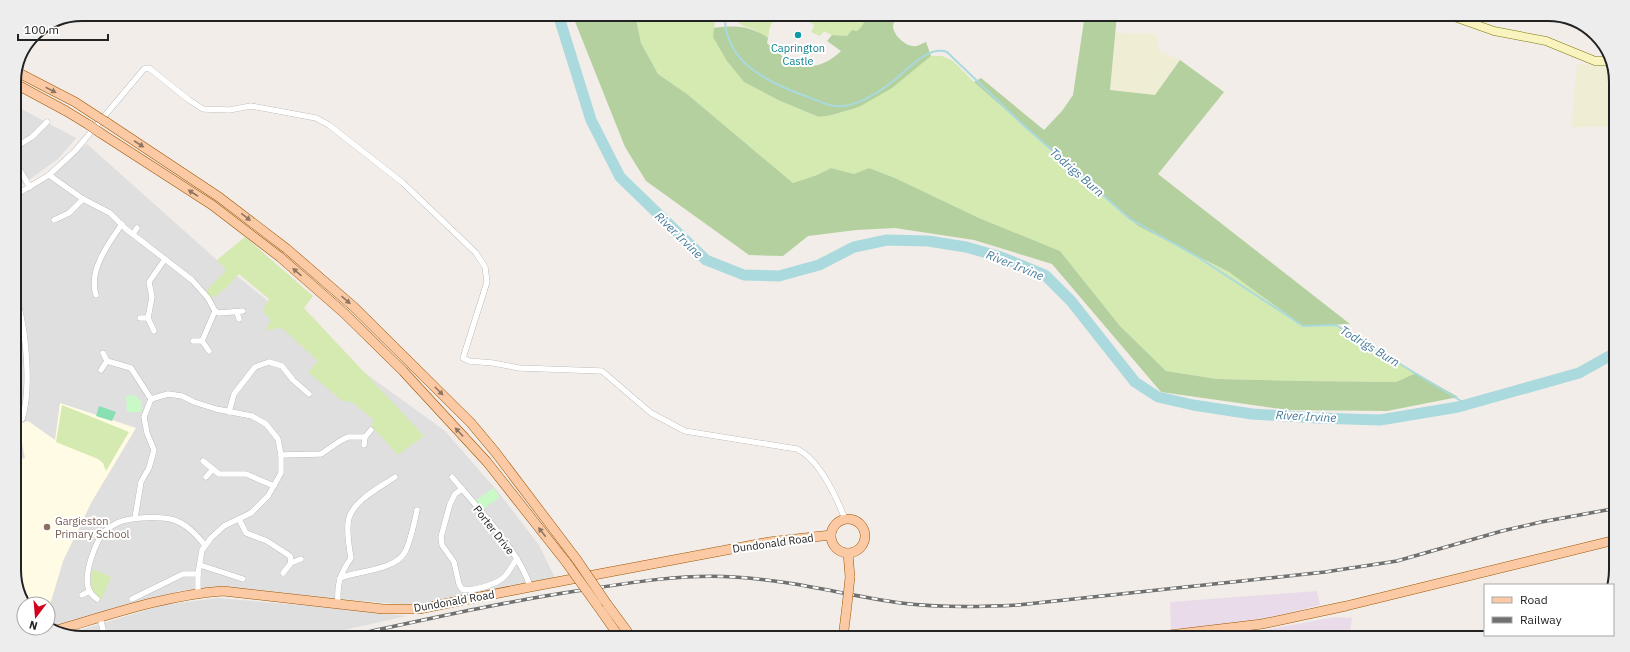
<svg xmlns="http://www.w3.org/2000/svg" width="1630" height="652" font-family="'IBM Plex Sans',sans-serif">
<rect width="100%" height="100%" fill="#f2ede8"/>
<g fill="#e0dfdf">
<path d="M14,105L76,138L59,158L14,191Z"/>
<path d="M87,144L217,260L289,318L445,431L499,493L539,545L555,578L418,606L217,588L179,591L80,621L48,627V611L63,561L91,503L55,440L29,422L25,459L14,461V201Z"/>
<path d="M217,598L311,606L407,616L308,638H82L64,635L163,605Z"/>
</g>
<g fill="#eadbea">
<path d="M1317,591L1320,605L1244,624L1171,629L1170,602Z"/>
<path d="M1335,617L1352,618L1349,638H1199L1242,634Z"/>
</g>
<path fill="#fffbe4" d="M60,403L136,428L91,503L63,561L48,611V604H25L14,575V571L19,569L14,550V461L25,458L18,424L28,421L55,440Z"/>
<g fill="#efeed5">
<path d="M1115,33L1156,34L1159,51L1180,60L1155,95L1110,90Z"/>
<path d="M1577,64L1612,66L1616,78L1615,127H1571Z"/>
</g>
<g fill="#d4eab0">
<path d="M633,14H716L713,37L744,82L778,100L819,117L832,115L859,107L931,56H942L953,61L974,82L1138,226L1229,272L1303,326L1336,325L1416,373L1396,382L1303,381L1217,379L1166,371L1120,326L1060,251L979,218L895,178L869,168L854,174L831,168L817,175L793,183L687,94L658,74L641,43L636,19Z"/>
<path d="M733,14H779L770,26L768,38L753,29L743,26L732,17Z"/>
<path d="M799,14H868L862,26L857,31L852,30L847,36L832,35L824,31L820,36L811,32L814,27L813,24Z"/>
<path d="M245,237L313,296L304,308L424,436L398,455L371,426L374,420L353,403L341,400L308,372L318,361L282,328L265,330L271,321L263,311L269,299L239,274L226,288L211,299L206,291L226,270L217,260Z"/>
<path d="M62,405L129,432L106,471L103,463L98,459L56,442Z"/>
<path d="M93,569L111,577L101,600C90,592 89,582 93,569Z"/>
</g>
<g fill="#b3d09e">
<path d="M572,14H633L636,19L641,43L658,74L687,94L793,183L817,175L831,168L854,174L869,168L895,178L979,218L1060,251L1120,326L1166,371L1217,379L1303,381L1396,382L1416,373L1458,397L1387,411L1287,410L1161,392L1052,264L974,240L895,228L856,230L808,236L783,256L749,255L646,181L625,147Z"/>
<path d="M868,14H897C896,18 893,23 893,27C894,36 907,48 917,46C920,45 923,43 926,42L931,56L892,88L859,107L832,115L819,117L778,100L744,82L727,61L713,37L714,28C735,25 751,26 768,38L767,43C790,66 814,77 841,51L827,41L832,35L847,36L852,30L857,31L862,26Z"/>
<path d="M1085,14H1117L1110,90L1155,95L1180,60L1224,92L1158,174L1350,324L1303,326L1229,272L1138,226L974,82L981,78L1044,130L1062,111L1073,95Z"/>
</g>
<g fill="#caf9c8">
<path d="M135,395L142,403L141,412H127L126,396Z"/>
<path d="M493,488L500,497L482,510L475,501Z"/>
</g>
<path fill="#88dfb2" d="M99,406L116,412L112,421L96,416Z"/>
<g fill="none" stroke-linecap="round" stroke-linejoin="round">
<path stroke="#aad9de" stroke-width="2" d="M726,14C722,32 734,54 747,65C763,79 781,87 800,94C810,97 825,105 835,106C855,108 878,93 893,81C907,71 927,45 947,52L1021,123L1130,219L1198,257L1303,326L1336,325L1466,404"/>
<path stroke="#aad9de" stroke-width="11" d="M558,14L591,120L620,177L706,260L744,275L779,276L819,265L854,247L887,240L928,241L966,247L1001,257L1045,275L1071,301L1135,382L1158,397L1193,405L1252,414L1317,418L1380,420L1458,407L1579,373L1613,354"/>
<g stroke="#a3a3a3" stroke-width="6">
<g id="street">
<path d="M14,148L32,137L47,122"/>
<path d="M14,161L30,187"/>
<path d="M49,175L83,199L110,213L126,229L192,280L208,298L215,311L219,313L243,311"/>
<path d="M14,196L49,175L75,151L144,69L149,68L189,100L203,109L229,110L251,106L316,118L329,125L403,183L476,253L485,267L487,282L463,358L469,361L493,363L519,368L602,371L651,413L685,431L797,449C820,460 836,496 845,519"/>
<path d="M54,220L69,213L83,199"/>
<path d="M133,234L137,228"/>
<path d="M14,292C26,323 32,387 22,419L14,420"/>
<path d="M96,295C88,270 109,243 122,224"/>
<path d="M237,312L239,319"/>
<path d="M140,318H148"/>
<path d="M154,331L148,318L152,297L149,282L165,259"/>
<path d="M193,341H202"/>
<path d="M209,351L202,341L215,311"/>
<path d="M103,353L107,361L131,368L151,399"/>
<path d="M101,370L107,361"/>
<path d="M229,412L234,394L255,367L269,362L282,366L293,380L309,394"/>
<path d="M365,437L371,430"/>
<path d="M281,455L321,454L340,441L348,437H365L364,445"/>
<path d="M203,461L219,474H246L274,486"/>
<path d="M206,477L213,469"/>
<path d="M452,477C475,505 521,553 530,587"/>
<path d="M462,489L455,494L450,504L441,537L442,545L454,562L459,584L462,589C472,592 499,584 506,575C510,570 513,564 517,559"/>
<path d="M135,518L141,482L149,468L154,450L147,433L144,417L151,399L168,394L182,396L194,402L216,409L252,416L266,424L278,439L281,455V473L268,496L251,513L224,526L211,538L202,550L198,574V593"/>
<path d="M239,519L246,533L267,541L290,556L291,563L283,573"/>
<path d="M291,563L301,559"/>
<path d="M200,565L243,579"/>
<path d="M340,578C357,571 396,570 405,552C411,540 414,524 417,510"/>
<path d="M82,595L90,591"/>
<path d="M97,599C93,596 89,592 88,587C84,573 95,543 104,532C107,529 113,525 117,523C130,517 160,516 174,520C187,524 197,536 205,545"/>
<path d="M132,599L183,574H198"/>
<path d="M338,603C337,583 340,574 351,558C349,547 346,529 349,518C354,500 381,487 395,477"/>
<path d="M100,618L103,629V638"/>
</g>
</g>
<g stroke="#7b7806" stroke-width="9">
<path id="secondary" d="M1446,14L1494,31L1546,41L1595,61H1610"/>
</g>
<g stroke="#9d5502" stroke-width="10">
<g id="primary">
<path d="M17,72L75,102L98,117"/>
<path d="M14,83L66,111L89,125"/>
<path d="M106,122L219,197L287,249L354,307L471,423L496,453L577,560"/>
<path d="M99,132L212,205L280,257L344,313L403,371L487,462L566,562"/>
<circle cx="848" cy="536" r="17"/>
<path d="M848,553L850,577"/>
<path d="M607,604L632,638"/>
<path d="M597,605L620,638"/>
<path d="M54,631C109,615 166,595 223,591L383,609H419L530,587L769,542L831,535"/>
<path d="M843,638L847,605"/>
<path d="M1144,638L1262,624L1346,606L1611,541"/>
</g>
</g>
<use href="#street" stroke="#fff" stroke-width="5.5"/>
<use href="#secondary" stroke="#f9f4bf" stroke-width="8"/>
<use href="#primary" stroke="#fbcaa4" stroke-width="9"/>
<g stroke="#707070" stroke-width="3.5">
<path id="rail" d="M339,638C420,621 501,602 583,590C633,582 683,574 734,577C790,580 845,595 901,603C940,608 980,607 1018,605L1325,572L1397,561L1502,531L1541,522L1612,509"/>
</g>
<use href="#rail" stroke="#fff" stroke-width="2" stroke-dasharray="6" stroke-linecap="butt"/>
<g stroke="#9d5502" stroke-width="10" stroke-linecap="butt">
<g id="primary-bridge">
<path d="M98,117L106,122"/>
<path d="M89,125L99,132"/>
<path d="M577,560L607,604"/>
<path d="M566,562L597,605"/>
<path d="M847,605L850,577"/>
</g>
</g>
<use href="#primary-bridge" stroke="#fbcaa4" stroke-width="9"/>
</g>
<defs><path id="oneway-solid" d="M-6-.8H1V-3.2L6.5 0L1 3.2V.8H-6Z"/></defs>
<g fill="#8e7663">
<use href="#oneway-solid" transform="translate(51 90) rotate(27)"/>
<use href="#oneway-solid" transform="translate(139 144) rotate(33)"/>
<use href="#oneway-solid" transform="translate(193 193) rotate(-147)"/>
<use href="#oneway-solid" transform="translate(246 217) rotate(38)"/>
<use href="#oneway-solid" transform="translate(297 272) rotate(-139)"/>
<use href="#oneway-solid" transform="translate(346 300) rotate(41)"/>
<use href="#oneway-solid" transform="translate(439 391) rotate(45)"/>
<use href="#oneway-solid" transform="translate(459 432) rotate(-133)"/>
<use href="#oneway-solid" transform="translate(542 532) rotate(-128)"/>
</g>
<circle fill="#0f9aa8" stroke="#fff" stroke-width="1.5" cx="798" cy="35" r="4"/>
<circle fill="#8d6e63" stroke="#fff" stroke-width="1.5" cx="47" cy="527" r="4"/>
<g text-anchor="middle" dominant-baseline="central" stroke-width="4" stroke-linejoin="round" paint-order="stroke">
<g font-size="11" fill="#0d838f" stroke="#fff">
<text x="798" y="48">Caprington<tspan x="798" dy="13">Castle</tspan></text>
</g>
<g font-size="11" fill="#785e54" stroke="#fff" text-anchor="start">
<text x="55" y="521">Gargieston<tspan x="55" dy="13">Primary School</tspan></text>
</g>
<g font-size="11" fill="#222" stroke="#fff">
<text transform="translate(494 530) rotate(52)">Porter Drive</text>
<text transform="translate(773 543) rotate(-8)">Dundonald Road</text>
<text transform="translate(454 601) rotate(-10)">Dundonald Road</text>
</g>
<g font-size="12" font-style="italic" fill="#447a9a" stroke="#fff">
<text transform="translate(1077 172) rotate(41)">Todrigs Burn</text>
<text transform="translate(679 235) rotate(44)">River Irvine</text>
<text transform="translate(1015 265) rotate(22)">River Irvine</text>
<text transform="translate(1370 346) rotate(31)">Todrigs Burn</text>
<text transform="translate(1306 416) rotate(3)">River Irvine</text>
</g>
</g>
<path d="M0 0H1630V652H0ZM82 21H1548A61 61 0 0 1 1609 82V570A61 61 0 0 1 1548 631H82A61 61 0 0 1 21 570V82A61 61 0 0 1 82 21Z" fill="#ededed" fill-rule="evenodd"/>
<path fill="none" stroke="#222" stroke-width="2" d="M82 21H1548A61 61 0 0 1 1609 82V570A61 61 0 0 1 1548 631H82A61 61 0 0 1 21 570V82A61 61 0 0 1 82 21Z"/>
<rect x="1484" y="584" width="130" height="52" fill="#ffffff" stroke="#a7a7a7"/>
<rect x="1492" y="597" width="20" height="6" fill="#fbcaa4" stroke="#a7a7a7"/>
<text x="1520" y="604" font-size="12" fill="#222222">Road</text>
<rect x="1492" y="617" width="20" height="6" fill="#707070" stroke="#a7a7a7"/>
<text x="1520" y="624" font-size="12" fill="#222222">Railway</text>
<g transform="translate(36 616) rotate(196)"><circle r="19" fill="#ffffff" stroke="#a7a7a7"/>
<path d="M0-3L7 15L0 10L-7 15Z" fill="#d1021e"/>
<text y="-6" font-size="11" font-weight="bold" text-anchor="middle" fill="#222222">N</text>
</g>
<path d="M18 34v6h90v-6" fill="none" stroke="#222222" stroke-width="2"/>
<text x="24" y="34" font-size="12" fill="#222222" stroke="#ffffff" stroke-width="3" paint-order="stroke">100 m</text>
</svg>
